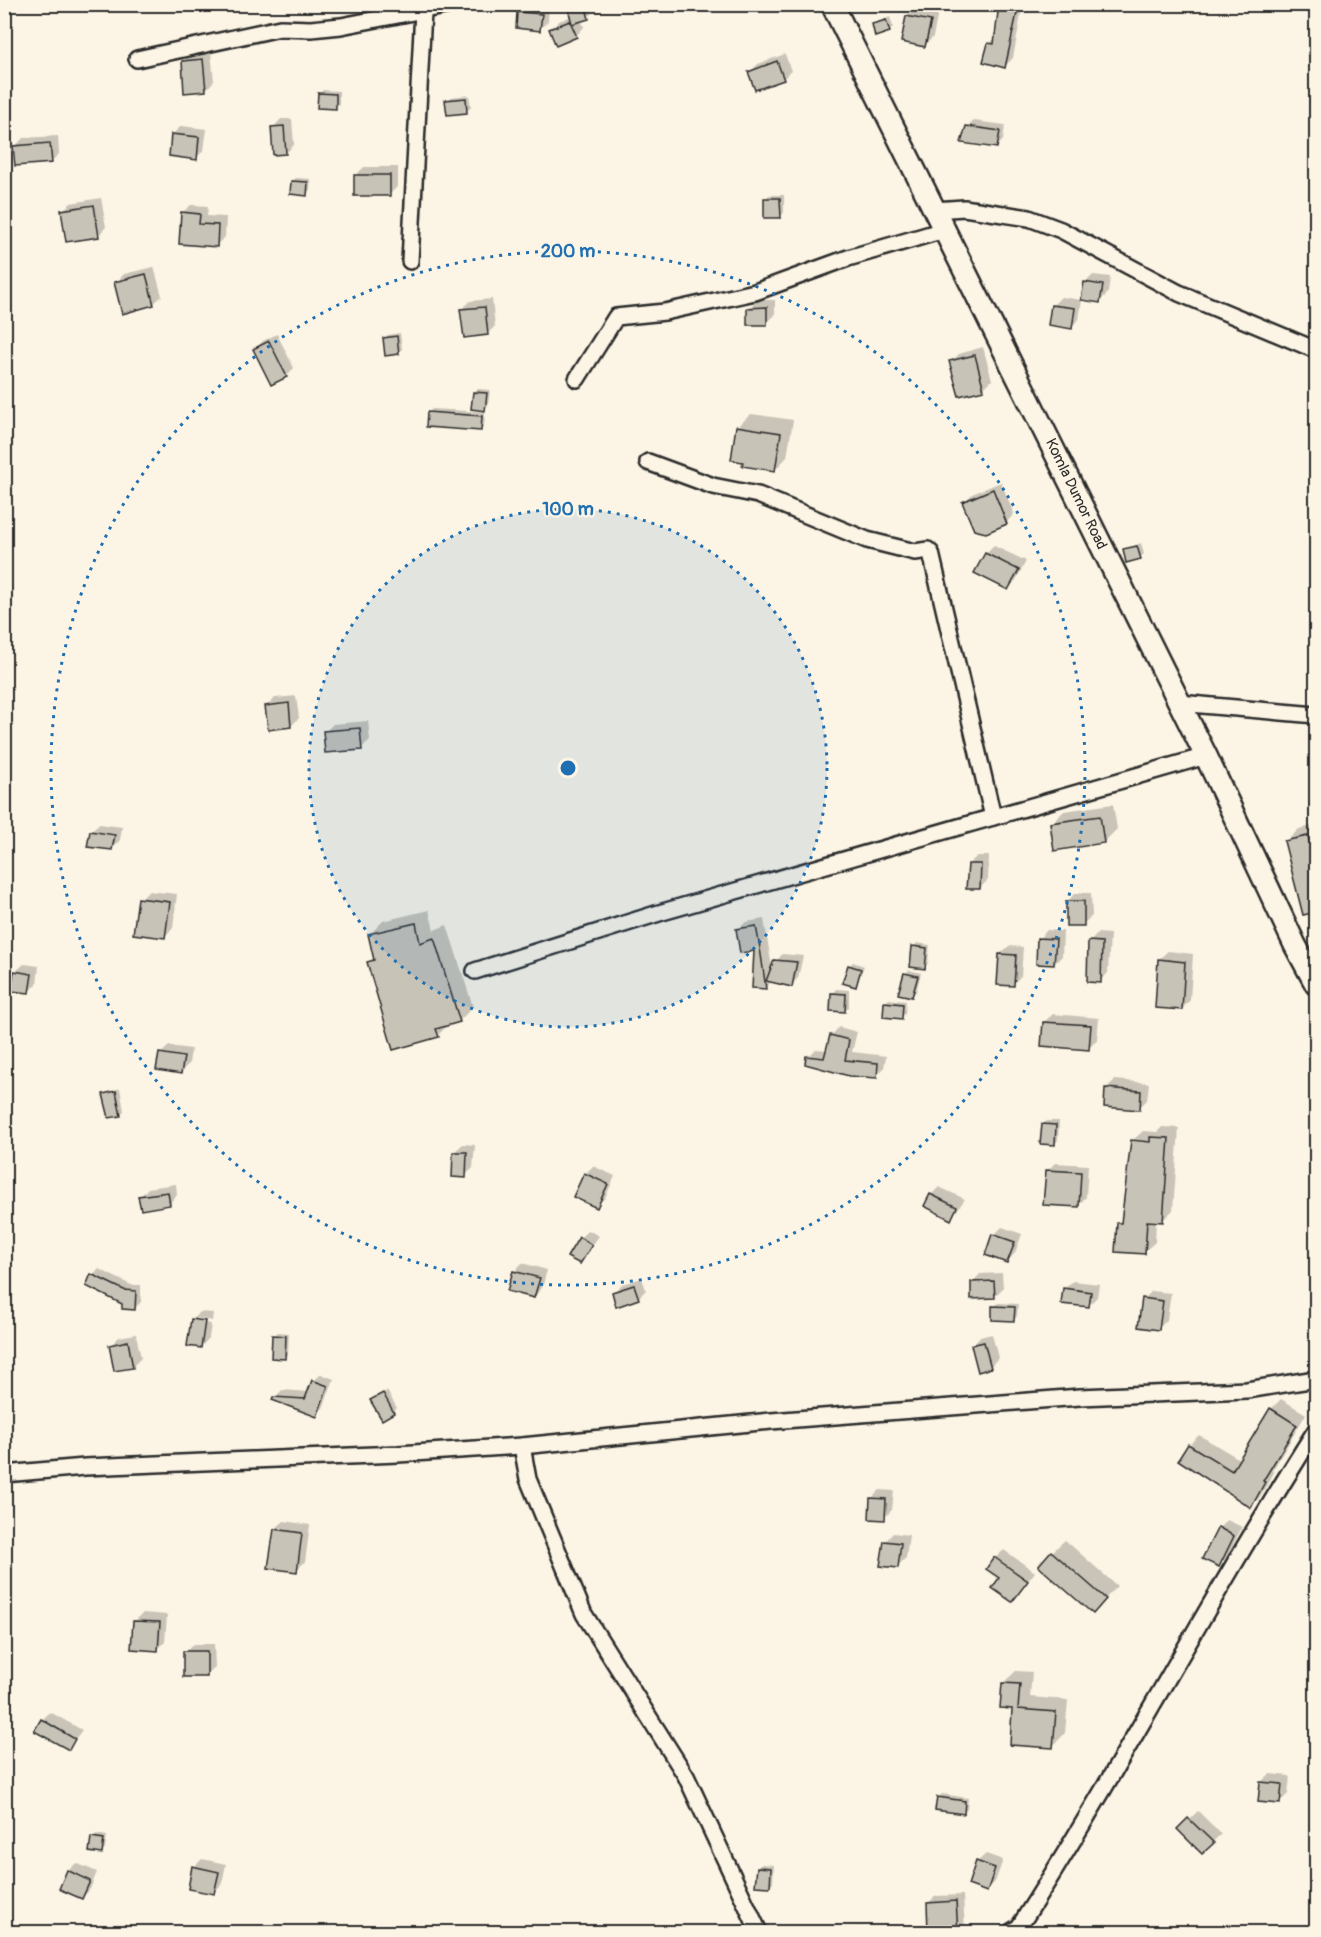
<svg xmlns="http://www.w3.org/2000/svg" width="1321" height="1937" font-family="Pangolin,sans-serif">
<rect width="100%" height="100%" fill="#fcf5e5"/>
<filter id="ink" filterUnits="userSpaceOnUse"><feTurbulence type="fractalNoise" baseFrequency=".0167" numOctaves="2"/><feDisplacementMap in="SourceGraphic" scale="12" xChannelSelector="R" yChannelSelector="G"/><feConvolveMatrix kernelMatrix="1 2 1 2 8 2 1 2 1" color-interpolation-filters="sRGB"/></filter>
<g filter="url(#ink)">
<g fill="#0003">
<path d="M589,4L592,14L581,20L584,27L576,36L551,30L559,21L572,16L570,8L573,5Z"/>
<path d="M1001,4H1023L1013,58L1005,66L990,43L996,37Z"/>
<path d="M527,5L549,7L548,21L540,29L519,13Z"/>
<path d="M916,8L938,13L933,37L925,45L908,16Z"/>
<path d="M890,17L893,27L889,31L874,24Z"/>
<path d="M211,52L214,81L206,90L183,62L192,53Z"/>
<path d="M785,54L791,71L783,79L750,72L758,64Z"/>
<path d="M323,90L339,91V104L335,107L320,94Z"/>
<path d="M469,95L471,107L467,111L447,101L451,97Z"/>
<path d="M281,119H292L294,145L286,153L273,128Z"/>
<path d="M974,121L1005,125L1003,140L997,147L967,127Z"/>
<path d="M181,126L207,129L204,150L196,158L173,134Z"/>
<path d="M58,136L59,154L51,162L15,147L23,138Z"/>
<path d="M364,167H398V186L390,194L356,175Z"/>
<path d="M296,178L311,179L310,190L306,194L292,181Z"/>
<path d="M769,195H784V213L780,216L765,199Z"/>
<path d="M101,198L106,227L98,236L62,211L71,203Z"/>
<path d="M191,205L208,206L207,216L226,217L225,237L216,245L182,213Z"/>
<path d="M154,267L162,296L153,304L116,283L124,274Z"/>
<path d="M1093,275L1110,277L1108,293L1100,301L1085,283Z"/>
<path d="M1061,297L1082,300L1079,319L1071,327L1053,305Z"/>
<path d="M492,299L495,326L487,334L462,309L470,301Z"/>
<path d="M757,300H775V315L767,323L749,308Z"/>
<path d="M400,333L402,349L399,353L385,339L388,335Z"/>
<path d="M277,334L294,368L286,376L255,349L263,341Z"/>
<path d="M983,347L992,380L984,388L960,395L951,362L959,354Z"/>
<path d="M478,389L490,390L488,405L484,409L474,392Z"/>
<path d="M432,409L485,412L484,426L480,429L429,413Z"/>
<path d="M751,414L793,420L787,457L775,470L745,461L738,426Z"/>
<path d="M1001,482L1014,514L1006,523L964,503L972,494Z"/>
<path d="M1141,543L1144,554L1140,557L1125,550Z"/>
<path d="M994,546L1026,561L1016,580L1008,588L986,554Z"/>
<path d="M296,696L299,718L291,726L267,706L275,698Z"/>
<path d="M368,721L370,740L361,748L325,732L333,724Z"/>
<path d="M1113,804L1117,829L1104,842L1051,824L1064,811Z"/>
<path d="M99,824L122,827L120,840L112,849L91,832Z"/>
<path d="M1316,825V910L1286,842L1299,829Z"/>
<path d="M977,856H989L988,880L980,888L969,864Z"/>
<path d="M148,891L177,894L173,928L165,936L140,899Z"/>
<path d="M1075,893H1091L1092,916L1083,924L1067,902Z"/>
<path d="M429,910L434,930L447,925L473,1007L459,1021L449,1024L438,1035L369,962L375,957L369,935L383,921Z"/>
<path d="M764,919L772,968L782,954L803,956L798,978L791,985L772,981L766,987H753L756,949L737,930L746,922Z"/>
<path d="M1047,930L1063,931L1062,956L1054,964L1039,939Z"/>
<path d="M1098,933L1110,934L1108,973L1100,981L1090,942Z"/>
<path d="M917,943L930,945L928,963L924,967L914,947Z"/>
<path d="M1009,946L1023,947L1021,976L1013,984L1000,954Z"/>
<path d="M1168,951L1193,954L1190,1000L1182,1009L1159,959Z"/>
<path d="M853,962L864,966L856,986L849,966Z"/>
<path d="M24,964L39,966L37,984L29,992L15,972Z"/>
<path d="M909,970L921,973L916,992L912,995L905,974Z"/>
<path d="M836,989L849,990V1007L845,1011L833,993Z"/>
<path d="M889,999L906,1001L905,1014L901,1017L885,1003Z"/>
<path d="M1053,1014L1099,1018L1097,1040L1089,1048L1044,1022Z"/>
<path d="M839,1027L857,1032L852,1052L886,1056L884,1068L876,1077L808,1057L816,1049L827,1050L831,1036Z"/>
<path d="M169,1046L191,1049L189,1064L180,1072L160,1054Z"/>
<path d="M1115,1080L1149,1083L1147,1100L1139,1108L1106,1088Z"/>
<path d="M120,1088L124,1111L121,1114L105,1094Z"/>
<path d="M1047,1121H1059L1058,1140L1055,1144L1043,1124Z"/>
<path d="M1162,1127L1179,1128L1173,1210L1162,1221L1156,1220L1155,1242L1144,1252L1118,1223L1123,1219L1132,1141L1143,1131L1157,1132Z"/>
<path d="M463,1144L475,1145L473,1168L465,1176L454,1152Z"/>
<path d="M1055,1163L1088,1165L1086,1197L1078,1206L1047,1171Z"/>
<path d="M593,1166L615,1176L605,1198L596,1206L585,1174Z"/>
<path d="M176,1184L177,1195L169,1204L140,1197L148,1188Z"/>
<path d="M939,1187L965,1199L951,1218L931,1195Z"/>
<path d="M1002,1227L1022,1234L1015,1253L1007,1262L994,1235Z"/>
<path d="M588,1230L599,1236L579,1263L580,1238Z"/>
<path d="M522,1263L547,1270L542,1288L534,1297L514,1272Z"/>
<path d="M99,1269L131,1285H141V1302L134,1309L93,1275Z"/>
<path d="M1002,1273L1003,1288L994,1297L972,1283L980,1274Z"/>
<path d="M642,1278L646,1290L638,1298L613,1293L622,1284Z"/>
<path d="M1073,1281L1099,1284L1097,1297L1089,1305L1064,1289Z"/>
<path d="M1152,1291L1171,1293L1167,1320L1159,1328L1144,1299Z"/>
<path d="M998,1303L1018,1304L1017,1316L1014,1320L994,1307Z"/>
<path d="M200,1312L213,1313L212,1321L197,1318V1322L211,1324L209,1338L201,1347L192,1320Z"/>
<path d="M278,1332L289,1333L288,1354L284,1357L274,1336Z"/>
<path d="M136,1334L141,1358L133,1366L111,1345L119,1337Z"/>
<path d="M992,1334L998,1358L990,1367L972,1346L980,1337Z"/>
<path d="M321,1374L334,1379L323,1408L316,1415L275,1397L282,1390L309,1392L314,1381Z"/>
<path d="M387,1391L397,1408L382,1418L376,1397Z"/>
<path d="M1281,1399L1306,1414L1272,1471L1274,1472L1261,1496L1251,1506L1189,1445L1199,1435L1241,1460L1271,1409Z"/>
<path d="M880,1490L894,1491L892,1510L884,1518L872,1498Z"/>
<path d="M1227,1520L1242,1527L1227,1557L1219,1565V1528Z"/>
<path d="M284,1521L310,1525L305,1562L296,1570L275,1529Z"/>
<path d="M893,1533L909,1535L906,1558L897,1566L885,1542Z"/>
<path d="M1065,1540L1117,1586L1105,1599L1052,1552Z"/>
<path d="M1004,1550L1035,1572L1012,1601L995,1558Z"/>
<path d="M143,1613L167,1615L165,1642L157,1650L135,1621Z"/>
<path d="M193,1644H214L215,1667L206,1675L185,1652Z"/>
<path d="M1016,1671L1032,1672L1030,1697L1068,1700L1065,1733L1053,1746L1014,1708L1003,1683Z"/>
<path d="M50,1712L82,1730L68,1749L42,1720Z"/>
<path d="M1270,1774L1290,1776L1288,1794L1279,1803L1261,1782Z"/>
<path d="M942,1794L968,1798L967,1809L963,1813L938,1798Z"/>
<path d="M1198,1811L1221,1834L1202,1852L1179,1829Z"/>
<path d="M96,1834L107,1836L105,1849L102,1853L93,1838Z"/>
<path d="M986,1854L1003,1860L995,1882L987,1890L977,1862Z"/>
<path d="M202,1859L226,1864L222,1884L213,1893L194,1867Z"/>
<path d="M76,1863L97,1872L90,1889L82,1898L68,1871Z"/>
<path d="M762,1864L774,1865L773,1882L769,1886L758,1868Z"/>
<path d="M963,1895L965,1932H946L944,1921L928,1903L936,1896Z"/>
<path d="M1142,1925L1143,1932H1115L1119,1928Z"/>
<path d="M855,1927L888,1930V1932H850Z"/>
</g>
<g fill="#c8c3b7" stroke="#2b2b2b" stroke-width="1.5">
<path d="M585,4L589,19L572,24L568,8Z"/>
<path d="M999,4H1019L1005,68L983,62L988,43L994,44Z"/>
<path d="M517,12L542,14L540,31L516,28Z"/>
<path d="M906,16L931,21L925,47L901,42Z"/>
<path d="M886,20L890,32L875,37L872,24Z"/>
<path d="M570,21L577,37L556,46L549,29Z"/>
<path d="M203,59L206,91L184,93L182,61Z"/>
<path d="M777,61L784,80L755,90L748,72Z"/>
<path d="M318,93L336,94V109L317,108Z"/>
<path d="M466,98L467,113L447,115L445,100Z"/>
<path d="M284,126L286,154L273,155L271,127Z"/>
<path d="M966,126L1000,131L997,148L961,143Z"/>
<path d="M171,134L199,137L197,160L169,156Z"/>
<path d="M50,143L52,163L15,166L13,146Z"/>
<rect x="354" y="175" width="36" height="21"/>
<path d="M291,181L308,182L307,196L290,194Z"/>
<path d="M764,198H780L781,218H764Z"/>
<path d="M94,205L99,237L66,242L61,210Z"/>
<path d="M181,212L200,214L199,224L218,225L217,247L179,244Z"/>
<path d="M146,274L154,305L122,314L114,282Z"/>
<path d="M1084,282L1103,285L1100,303L1081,300Z"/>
<path d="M1051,305L1075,308L1072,329L1048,325Z"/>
<path d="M485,307L488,335L464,338L460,309Z"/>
<path d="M767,307V325H747V308Z"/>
<path d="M397,336L399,354L385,356L383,338Z"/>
<path d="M269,341L287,377L271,385L253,349Z"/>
<path d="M975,355L984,390L959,396L949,361Z"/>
<path d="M473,392L487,393L485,411L471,409Z"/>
<path d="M427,412L482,416L481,431L426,427Z"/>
<path d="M736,426L781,433L775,471L742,466L743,462L731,460Z"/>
<path d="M993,489L1007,524L986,533L974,530L962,502Z"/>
<path d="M1137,546L1141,559L1126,563L1123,549Z"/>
<path d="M985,553L1019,570L1008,590L974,573Z"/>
<path d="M289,703L291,727L268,730L265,706Z"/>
<path d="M360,728L362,750L325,753L323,731Z"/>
<path d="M1100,816L1104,843L1054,851L1050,823Z"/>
<path d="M90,831L115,835L112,850L87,847Z"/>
<path d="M1308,836L1317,871V912L1303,915L1284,841Z"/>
<path d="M968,864H981L980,889H966Z"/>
<path d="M138,898L170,902L165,938L133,934Z"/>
<rect x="1066" y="901" width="18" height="25"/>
<path d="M416,923L420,943L434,938L460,1022L436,1029L439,1037L393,1050L367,962L374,960L368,934Z"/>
<path d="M756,926L760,948L766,989L752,988L754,951L740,953L736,929Z"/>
<path d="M1037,938L1056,939L1054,965L1036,964Z"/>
<path d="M1088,941L1102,942L1101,983L1087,982Z"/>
<path d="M912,946L927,948L925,969L910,967Z"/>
<path d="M999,954L1016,955L1014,986L997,985Z"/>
<path d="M1158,959L1185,962L1182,1010L1155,1008Z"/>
<path d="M774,960L797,962L792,987L766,981Z"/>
<path d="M848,965L861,969L856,987L842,983Z"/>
<path d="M14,971L32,974L29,993L11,991Z"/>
<path d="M904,973L918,976L912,997L898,994Z"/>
<path d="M831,993L846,994L845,1012L830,1011Z"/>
<path d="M884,1002L903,1004L902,1019L883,1017Z"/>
<path d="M1043,1022L1091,1025L1089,1050L1041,1046Z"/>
<path d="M830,1035L849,1040L845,1060L878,1063L877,1078L849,1076L805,1064L806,1056L824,1058Z"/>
<path d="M159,1053L184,1057L181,1074L156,1070Z"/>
<path d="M1105,1088L1141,1091L1140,1110L1104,1107Z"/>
<path d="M116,1091L121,1116L109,1118L103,1094Z"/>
<path d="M1042,1124L1056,1125L1055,1145L1040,1144Z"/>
<path d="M1150,1137L1169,1138L1163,1222L1147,1221L1145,1254L1115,1252L1117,1223H1121L1131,1140L1150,1142Z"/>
<path d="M453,1152H467L466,1178L452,1177Z"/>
<path d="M1046,1170L1081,1172L1079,1207L1043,1205Z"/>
<path d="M584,1173L608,1184L597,1208L573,1197Z"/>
<path d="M168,1192L170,1205L141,1210L138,1196Z"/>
<path d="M930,1194L957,1207L951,1220L924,1206Z"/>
<path d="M992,1234L1015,1242L1007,1263L985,1255Z"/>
<path d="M579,1237L592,1245L580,1264L567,1257Z"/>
<path d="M513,1271L540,1278L534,1298L507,1291Z"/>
<path d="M91,1274L124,1290L136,1291L135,1310L122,1309V1304L86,1286Z"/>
<path d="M994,1281L995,1298L971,1299V1282Z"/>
<path d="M634,1285L639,1299L616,1307L612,1292Z"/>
<path d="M1063,1288L1091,1292L1089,1307L1061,1304Z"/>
<path d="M1142,1298L1163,1301L1159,1330L1138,1327Z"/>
<path d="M992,1306L1015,1307L1014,1321L992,1320Z"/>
<path d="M191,1319L205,1321L201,1348L187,1346Z"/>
<path d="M272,1335L286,1336L285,1359L271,1358Z"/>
<path d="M128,1341L133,1368L114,1371L109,1345Z"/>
<path d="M984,1342L991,1368L978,1372L971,1345Z"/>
<path d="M312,1380L328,1386L317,1417L272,1400L273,1397L305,1399Z"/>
<path d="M383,1393L394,1413L382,1420L370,1400Z"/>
<path d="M1270,1408L1297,1425L1263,1481L1265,1482L1251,1508L1178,1460L1188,1444L1232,1471Z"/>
<path d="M870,1498L886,1499L885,1520L869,1519Z"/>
<path d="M1218,1527L1234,1536L1219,1567L1202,1559Z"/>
<path d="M274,1529L302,1533L297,1572L268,1568Z"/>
<path d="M884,1541L901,1543L898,1568L880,1566Z"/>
<path d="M1051,1551L1106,1599L1093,1614L1038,1566Z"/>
<path d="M994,1557L1028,1581L1012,1602L992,1588L999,1578L986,1569Z"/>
<path d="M133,1621L160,1622L158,1651L131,1649Z"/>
<rect x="183" y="1651" width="24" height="26"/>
<path d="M1002,1683L1020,1684L1018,1709L1056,1712L1053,1748L1010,1745L1012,1709L1000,1708Z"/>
<path d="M41,1719L75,1739L69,1750L34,1731Z"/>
<path d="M1260,1782L1282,1784L1280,1804L1258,1802Z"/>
<path d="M937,1797L965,1801L964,1814L935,1810Z"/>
<path d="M1188,1818L1214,1843L1202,1854L1177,1829Z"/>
<path d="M91,1837L104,1839L102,1854L89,1852Z"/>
<path d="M976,1861L995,1868L987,1892L968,1885Z"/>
<path d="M192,1866L219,1872L214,1894L188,1889Z"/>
<path d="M757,1867L771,1868L770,1887L755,1886Z"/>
<path d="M67,1870L90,1881L82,1899L59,1889Z"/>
<path d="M956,1901L958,1932H928L927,1903Z"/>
</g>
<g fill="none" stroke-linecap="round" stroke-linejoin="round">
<g stroke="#2b2b2b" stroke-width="20">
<g id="street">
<path d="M137,59L280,28L311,29L341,26L455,4"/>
<path d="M934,210L964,208L1029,218L1061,230L1179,293L1316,350"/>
<path d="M410,261L423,11"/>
<path d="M577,379L616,317L665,312L755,292L848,258L944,230"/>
<path d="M648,462L713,486L758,495L867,540L915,552L928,550L931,553L993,817"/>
<path d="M1179,703L1316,715"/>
<path d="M475,971L659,913L1206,756"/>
<path d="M522,1446L528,1479L584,1614L686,1776L759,1932"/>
<path d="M4,1474L85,1467L398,1454L522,1446L771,1421L1080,1397L1247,1390L1316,1379"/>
<path d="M1011,1932L1019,1927C1123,1765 1212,1593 1316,1430"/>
</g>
</g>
<g stroke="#2b2b2b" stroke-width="26">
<path id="secondary" d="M832,4L1206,756L1295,945L1316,984"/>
</g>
<use href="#street" stroke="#fcf5e5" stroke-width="15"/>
<use href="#secondary" stroke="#fcf5e5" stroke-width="21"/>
</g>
</g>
<circle cx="568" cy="768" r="259" fill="#1f6fb2" fill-opacity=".12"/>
<g fill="none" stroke="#1f6fb2" stroke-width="3" stroke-dasharray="3 6">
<circle cx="568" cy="768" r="259"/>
<circle cx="568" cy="768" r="517"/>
</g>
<g text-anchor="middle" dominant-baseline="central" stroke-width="4.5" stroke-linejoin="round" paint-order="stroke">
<g font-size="15" fill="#2b2b2b" stroke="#fcf5e5">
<text transform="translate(1076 494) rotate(64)">Komla Dumor Road</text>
</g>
</g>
<circle cx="568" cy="768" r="9" fill="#1f6fb2" stroke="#fcf5e5" stroke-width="3"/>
<g font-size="18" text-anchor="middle" font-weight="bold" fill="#1f6fb2" stroke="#fcf5e5" stroke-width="4.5" stroke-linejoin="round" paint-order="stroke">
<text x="568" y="257">200 m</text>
<text x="568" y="515">100 m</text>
</g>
<rect width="1321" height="1937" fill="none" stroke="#fcf5e5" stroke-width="24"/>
<rect x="12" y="12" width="1297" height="1913" fill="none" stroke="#2b2b2b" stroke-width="2" filter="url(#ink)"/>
</svg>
